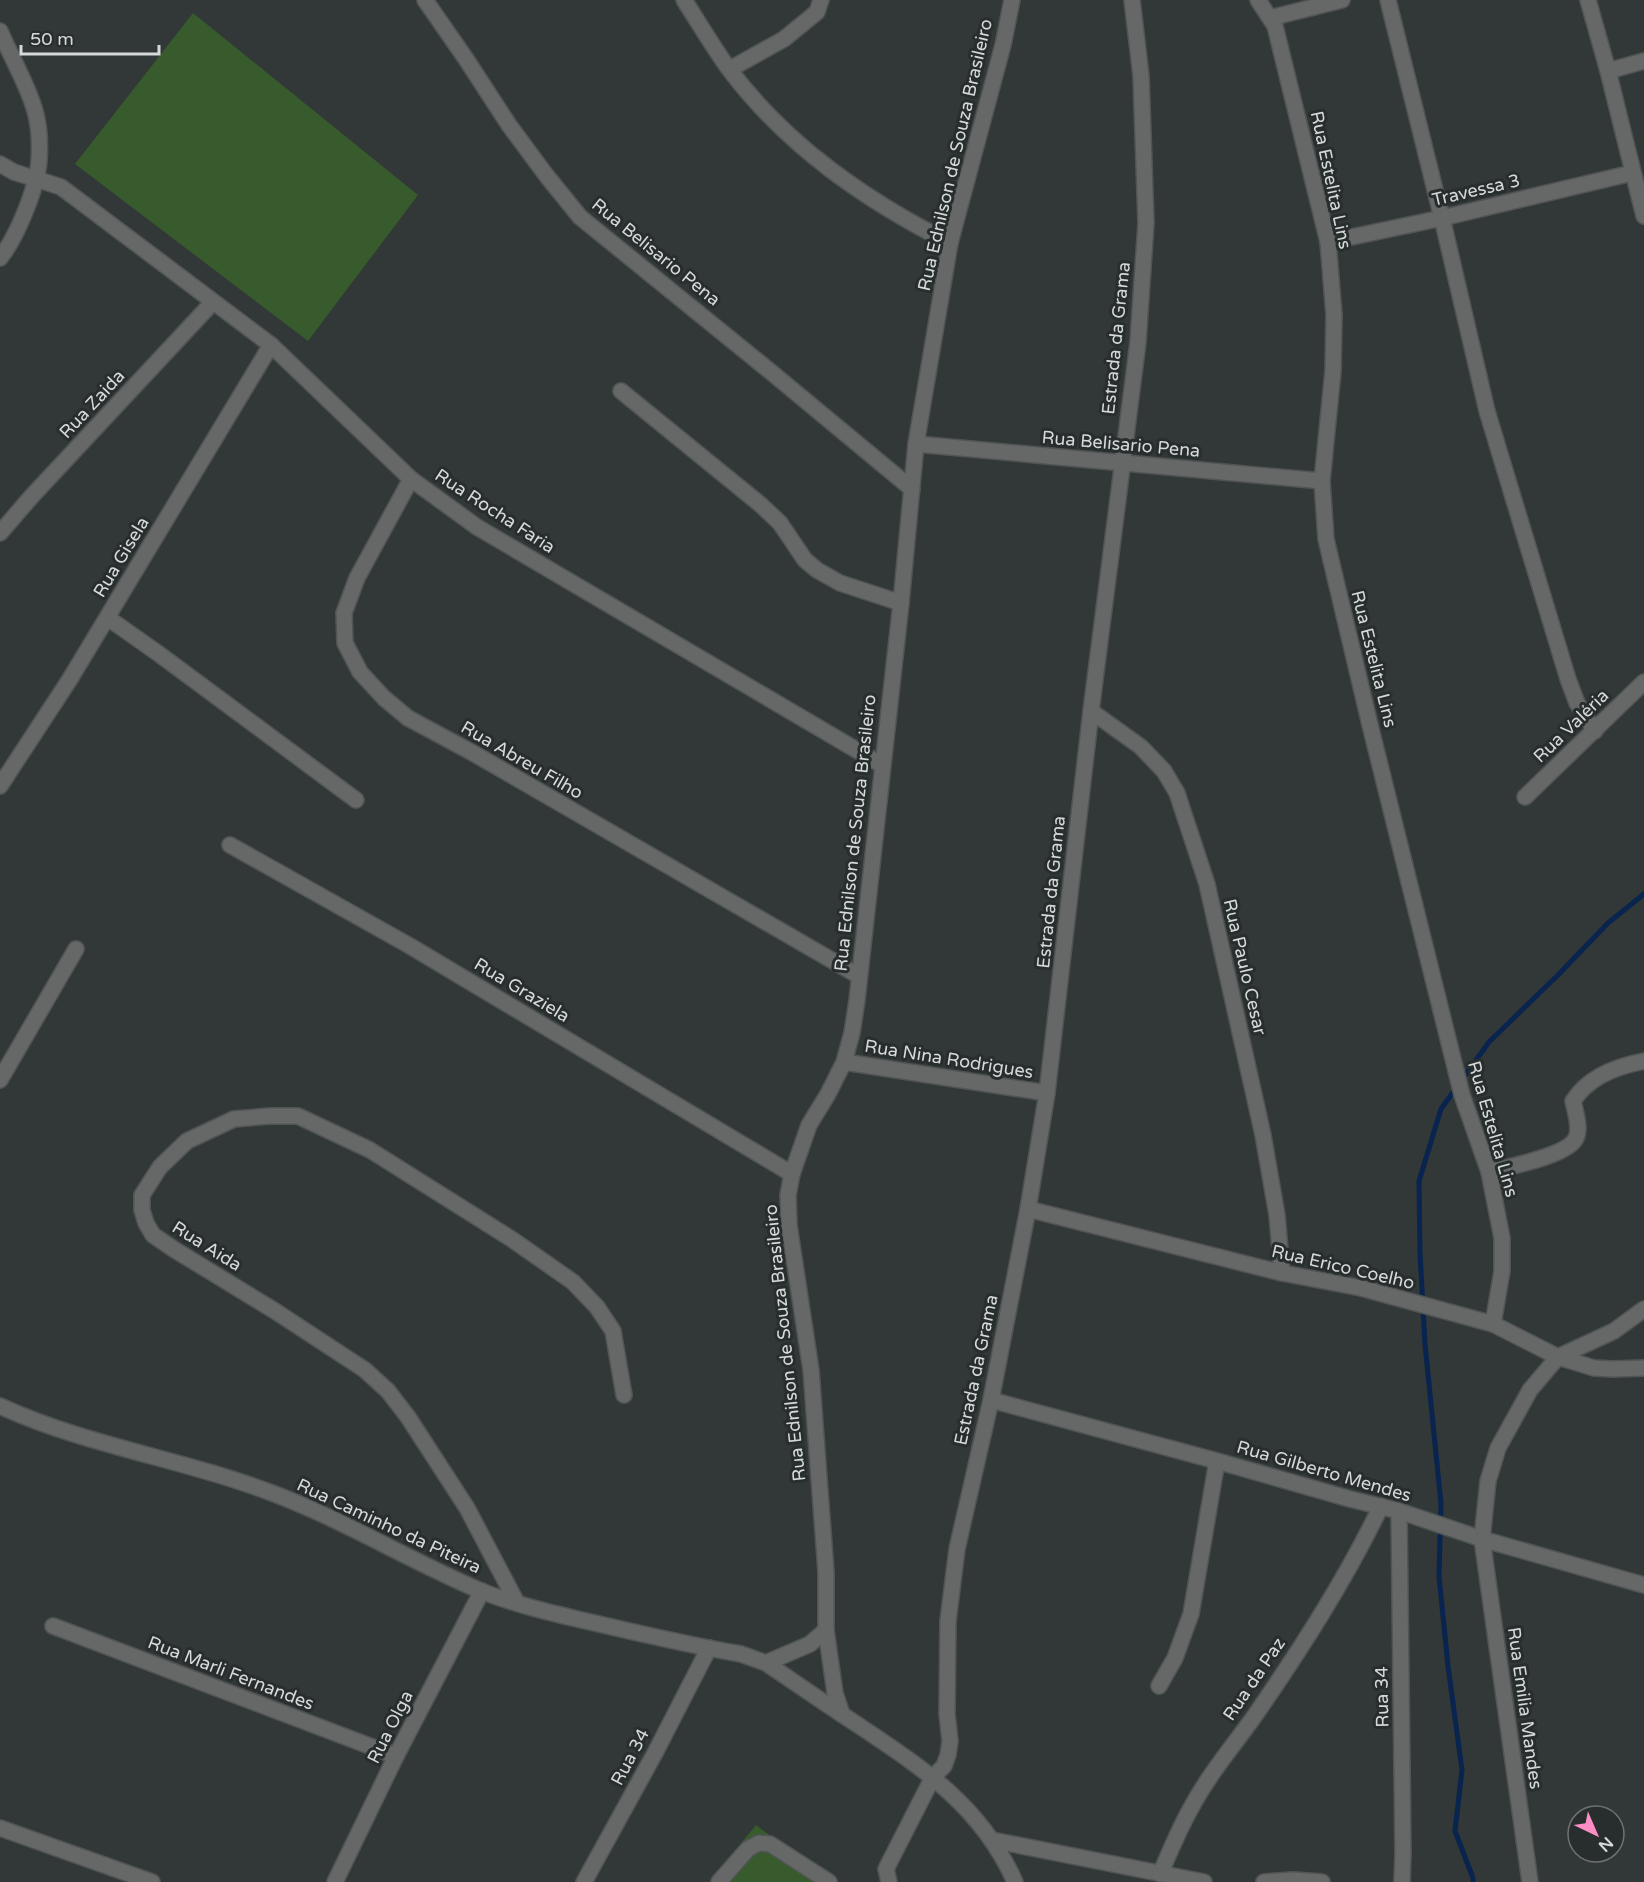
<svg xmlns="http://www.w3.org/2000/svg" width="1644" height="1882" font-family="'Varela Round',sans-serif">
<rect width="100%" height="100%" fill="#323737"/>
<g fill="#385b2e">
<path d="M193,13L418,195L308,341L75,164Z"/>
<path d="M756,1825L831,1882H709Z"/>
</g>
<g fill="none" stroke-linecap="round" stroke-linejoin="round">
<path stroke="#08244f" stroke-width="5" d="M1473,1882V1878L1455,1831L1462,1770L1448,1666L1439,1576L1441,1504L1425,1344L1420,1253L1419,1181L1441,1109L1489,1042L1558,975L1608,923L1644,894"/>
<g stroke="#505454" stroke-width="18">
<g id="minor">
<path d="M425,0L466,59L509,125L546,175L580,217L771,372L912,489"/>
<path d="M684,0C699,23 713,47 729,69C787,146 865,200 950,243"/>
<path d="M1258,0L1275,26L1328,242L1334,315L1333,371L1322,481L1326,539L1370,725L1462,1095L1489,1172L1502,1238V1271L1493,1324"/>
<path d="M1388,0L1442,218L1487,411L1568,679L1577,703L1595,731"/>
<path d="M1588,0L1608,71L1644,216"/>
<path d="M1270,18L1342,0"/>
<path d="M0,31C11,57 27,83 35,111C39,125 40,146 39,161C37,188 17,237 0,258"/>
<path d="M730,69L784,39L817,12L821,0"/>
<path d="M1608,71L1644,61"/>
<path d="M0,164L14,172L61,187L271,345L411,479L477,527L882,765"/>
<path d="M1328,242L1442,218L1632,173"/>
<path d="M621,391L761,505L780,523L805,560L817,570L840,583L901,603"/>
<path d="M916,444L1322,481"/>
<path d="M411,479L357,578L344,613L345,643L360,672L384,698L408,718L473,753L859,976"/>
<path d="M0,533L32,496L213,302"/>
<path d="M108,618L159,654L356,800"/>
<path d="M1091,711L1141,747L1164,771L1177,793L1207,884L1263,1135L1277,1215L1282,1273"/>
<path d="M0,786L70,679L271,345"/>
<path d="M1525,797L1644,682"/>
<path d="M230,845L410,946L792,1174"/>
<path d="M844,1062L1047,1093"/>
<path d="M0,1080L76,949"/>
<path d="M1489,1172C1507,1167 1568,1156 1576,1138C1581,1128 1575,1111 1573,1101C1588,1077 1617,1066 1644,1061"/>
<path d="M1028,1209L1282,1273L1361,1288L1493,1324L1558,1357L1594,1368L1613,1369L1644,1368"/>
<path d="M991,1400L1217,1461L1350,1499L1399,1511L1482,1539L1644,1585"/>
<path d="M0,1406C87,1446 183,1459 272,1493C344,1520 410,1561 481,1591C519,1606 560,1615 599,1624C646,1635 693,1646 741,1654L766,1663L810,1644L826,1630V1572L811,1370L789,1225L788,1195L792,1174L809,1125L828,1094L844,1062L852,1033L857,1000L901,603L916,444L950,243L1003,45L1012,0"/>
<path d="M1399,1511L1403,1854L1402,1882"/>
<path d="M517,1603L467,1508L408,1417L388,1391L365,1370L275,1311L175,1250L153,1235L146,1223L142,1210V1195L160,1167L187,1141L234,1119L270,1116H298L370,1150L513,1240L573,1282L597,1307L613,1331L624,1395"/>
<path d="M53,1626L396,1756"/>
<path d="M826,1630L835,1693L842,1714"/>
<path d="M766,1663C797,1684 827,1705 858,1725C924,1769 982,1807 1015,1882"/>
<path d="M1159,1686L1175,1658L1191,1614L1217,1461"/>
<path d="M0,1828L152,1882"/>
<path d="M992,1840L1204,1882"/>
<path d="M1160,1874C1170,1852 1179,1829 1191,1808C1209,1774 1234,1745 1256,1714C1302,1647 1346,1579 1381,1506"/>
<path d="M335,1882L396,1756L482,1591"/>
<path d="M584,1882L655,1753L709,1648"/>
<path d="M719,1882L748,1849L759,1843L770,1844L829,1882"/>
<path d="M889,1882L886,1869L933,1777L944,1766L948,1755L950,1741L947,1714L948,1621L957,1549L991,1400L1028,1209L1047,1093L1091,711L1138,342L1146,223L1141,76L1132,0"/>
<path d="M1264,1882L1293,1880L1322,1882"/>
<path d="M1530,1882L1482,1539L1488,1481L1498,1448L1530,1390L1558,1357L1614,1331L1644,1309"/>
</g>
</g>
<use href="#minor" stroke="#666867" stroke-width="15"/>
</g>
<g text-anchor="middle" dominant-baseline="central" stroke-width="6" stroke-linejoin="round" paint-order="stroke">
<g font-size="18" fill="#d6d9d9" stroke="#282d2d">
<text transform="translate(955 155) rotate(-77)">Rua Ednilson de Souza Brasileiro</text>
<text transform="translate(1331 180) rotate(78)">Rua Estelita Lins</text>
<text transform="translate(1476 190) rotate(-13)">Travessa 3</text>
<text transform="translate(656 252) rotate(39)">Rua Belisario Pena</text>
<text transform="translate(1116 338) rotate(-84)">Estrada da Grama</text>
<text transform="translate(92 404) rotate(-47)">Rua Zaida</text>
<text transform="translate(1121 444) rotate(5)">Rua Belisario Pena</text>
<text transform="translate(495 511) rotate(33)">Rua Rocha Faria</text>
<text transform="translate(121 557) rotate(-59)">Rua Gisela</text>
<text transform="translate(1374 659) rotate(76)">Rua Estelita Lins</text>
<text transform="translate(1571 726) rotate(-44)">Rua Valéria</text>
<text transform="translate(522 760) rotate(30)">Rua Abreu Filho</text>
<text transform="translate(855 833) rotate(-84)">Rua Ednilson de Souza Brasileiro</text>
<text transform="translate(1051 892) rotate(-84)">Estrada da Grama</text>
<text transform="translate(1245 967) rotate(77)">Rua Paulo Cesar</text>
<text transform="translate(522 990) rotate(31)">Rua Graziela</text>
<text transform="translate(949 1059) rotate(9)">Rua Nina Rodrigues</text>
<text transform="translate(1493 1129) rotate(74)">Rua Estelita Lins</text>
<text transform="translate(207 1246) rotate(32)">Rua Aida</text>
<text transform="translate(1343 1267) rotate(13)">Rua Erico Coelho</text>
<text transform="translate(785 1343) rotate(-96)">Rua Ednilson de Souza Brasileiro</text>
<text transform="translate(976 1370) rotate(-78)">Estrada da Grama</text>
<text transform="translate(1324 1471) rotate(16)">Rua Gilberto Mendes</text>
<text transform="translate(389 1526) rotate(25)">Rua Caminho da Piteira</text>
<text transform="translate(231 1673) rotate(21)">Rua Marli Fernandes</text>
<text transform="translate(1254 1679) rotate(-56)">Rua da Paz</text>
<text transform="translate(1382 1697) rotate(-91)">Rua 34</text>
<text transform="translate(1525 1708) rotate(82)">Rua Emilia Mandes</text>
<text transform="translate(390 1727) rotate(-63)">Rua Olga</text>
<text transform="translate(630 1757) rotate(-62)">Rua 34</text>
</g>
</g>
<g transform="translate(1596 1834) rotate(136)"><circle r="28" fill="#282d2d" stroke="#6e7272" stroke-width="1.5"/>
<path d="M0-4.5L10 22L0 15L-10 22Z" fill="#fb8fc5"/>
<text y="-9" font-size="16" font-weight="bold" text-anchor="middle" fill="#d6d9d9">N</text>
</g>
<path d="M21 45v9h138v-9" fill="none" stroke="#d6d9d9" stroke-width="3"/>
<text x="30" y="45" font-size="18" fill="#d6d9d9" stroke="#282d2d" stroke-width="4.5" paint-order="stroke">50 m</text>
</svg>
